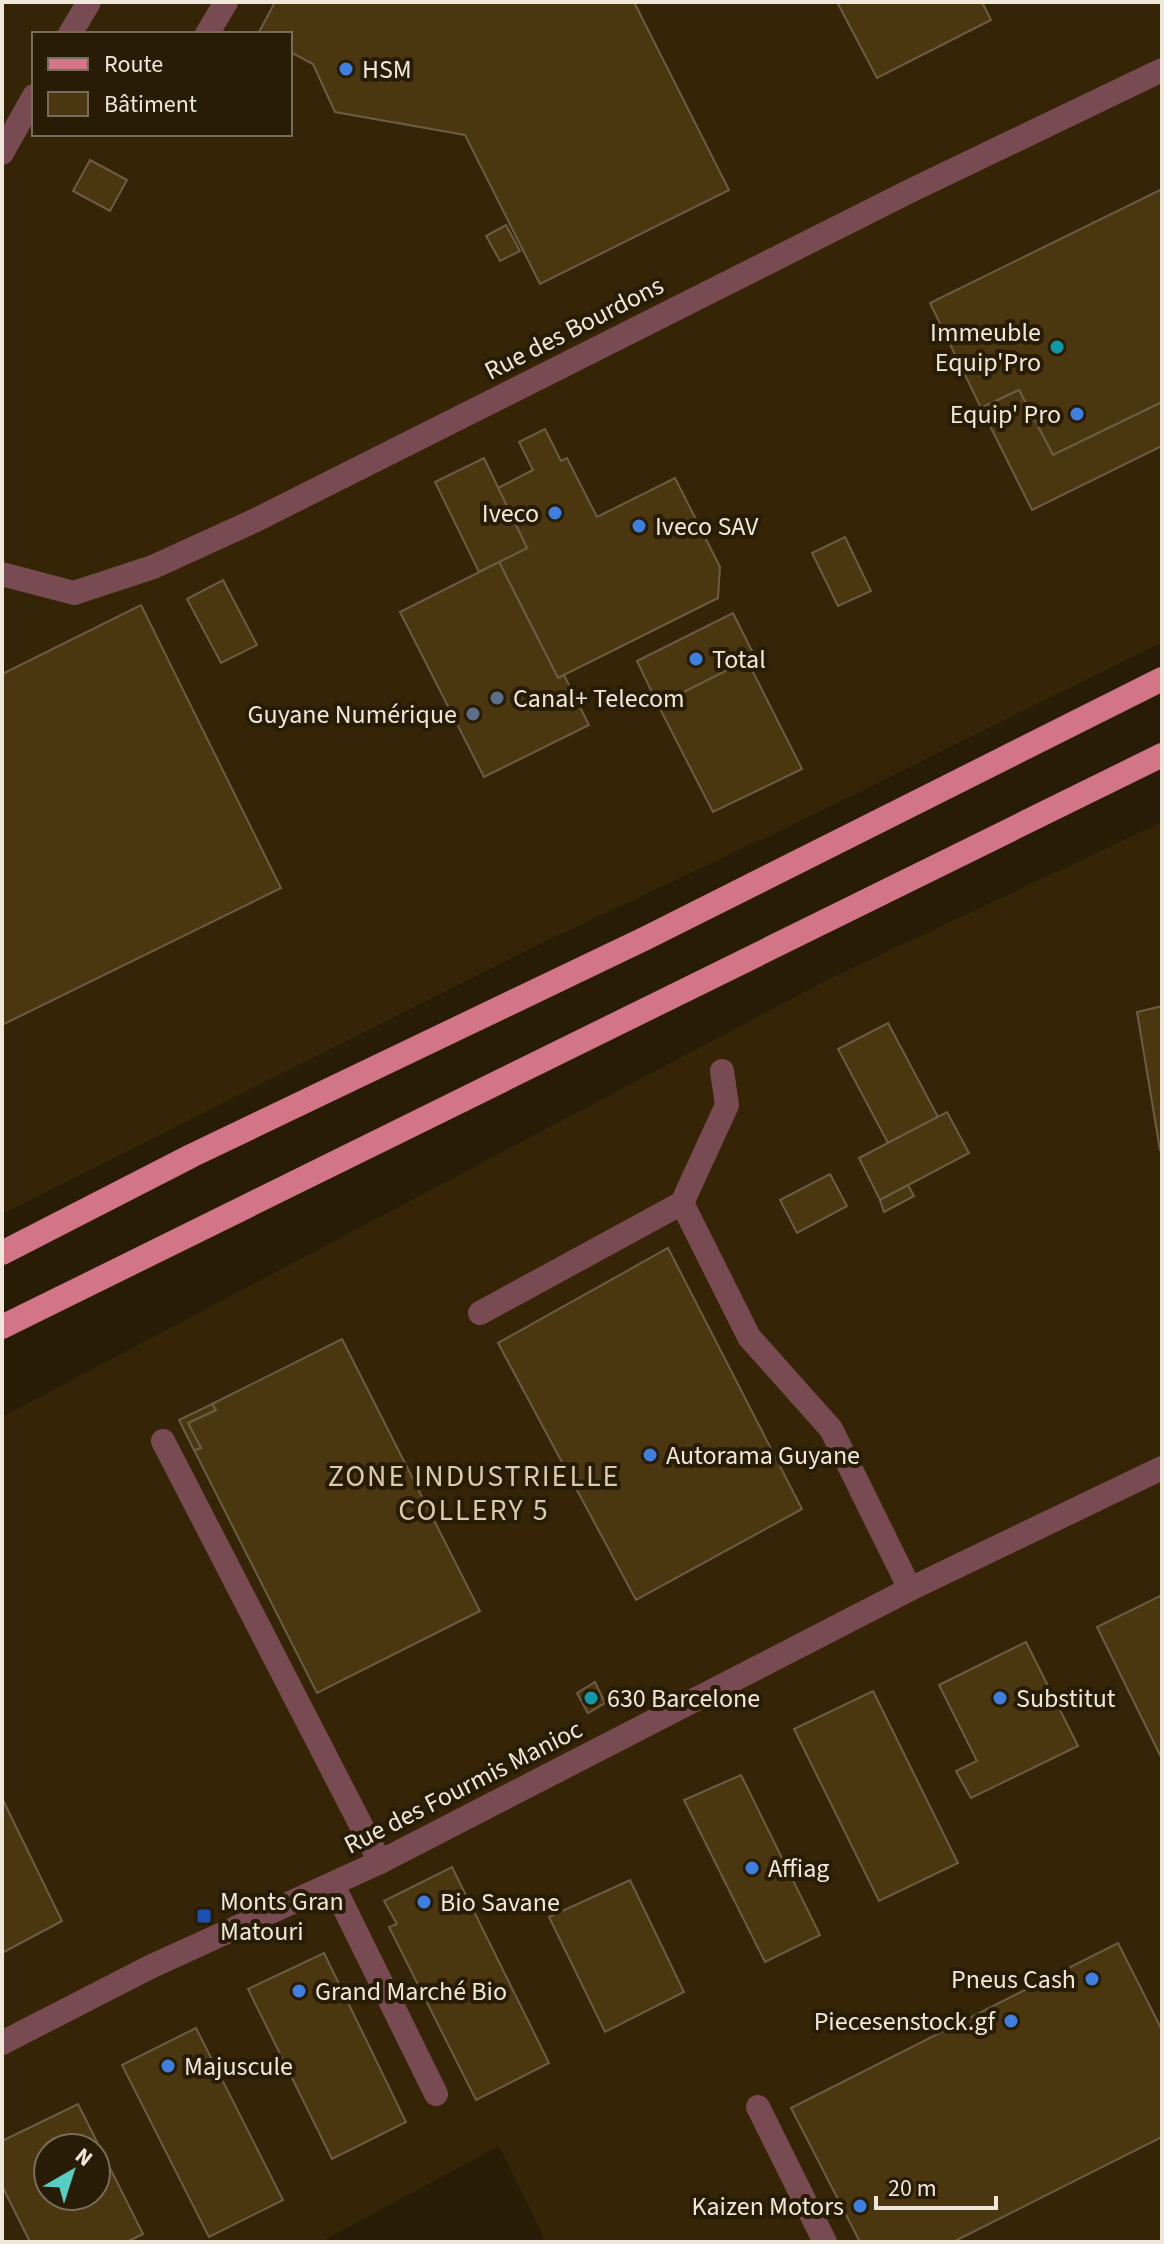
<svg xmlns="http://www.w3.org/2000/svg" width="1164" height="2244" font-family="'Source Sans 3',sans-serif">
<rect width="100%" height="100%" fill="#281c06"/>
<g fill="#352506" fill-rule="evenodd">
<path d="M2,2H1162V642L811,816L540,944L2,1214ZM34,34H290V134H34Z"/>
<path d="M1162,822V2242H546L499,2146L321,2242H2V1417L829,979ZM48,2148H96V2196H48Z"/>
</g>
<g fill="#4b370f" stroke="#6b5d45" stroke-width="2" fill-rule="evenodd">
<path d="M275,2H634L729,190L540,284L465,135L335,112L313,64L290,52V34H258Z"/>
<path d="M837,2H982L991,20L877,78Z"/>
<path d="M90,160L127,180L110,211L73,191Z"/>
<path d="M1162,189V402L1053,455L1019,390L981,408L930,303Z"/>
<path d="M506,225L520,251L500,261L486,236Z"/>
<path d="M1019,390L1053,455L1162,402V446L1032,510L981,408Z"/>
<path d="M545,429L561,461L567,458L597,517L675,478L720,567L718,598L558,678L499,562L527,548L498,488L533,470L519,442Z"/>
<path d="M484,458L527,548L479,572L435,482Z"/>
<path d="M845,537L871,591L838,606L812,553Z"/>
<path d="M499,562L558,678L564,675L589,725L484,777L400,612Z"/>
<path d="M223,580L257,645L221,663L187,599Z"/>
<path d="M141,605L281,888L2,1025V674Z"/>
<path d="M733,613L755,657L658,705L637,661Z"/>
<path d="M747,660L802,769L713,812L658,705Z"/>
<path d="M1162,1006V1151L1160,1150L1137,1012Z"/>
<path d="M888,1023L938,1117L888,1143L838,1049Z"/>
<path d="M947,1112L969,1153L880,1200L859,1158Z"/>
<path d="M830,1174L847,1206L797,1233L780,1200Z"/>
<path d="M908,1185L914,1196L884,1212L880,1200Z"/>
<path d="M668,1248L802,1509L636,1600L498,1343Z"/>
<path d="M342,1339L480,1611L317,1693L194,1450L201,1448L188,1423L216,1410L212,1404Z"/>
<path d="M212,1404L216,1410L188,1423L201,1448L194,1450L179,1420Z"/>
<path d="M1162,1595V1759L1097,1627Z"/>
<path d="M1026,1642L1078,1746L971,1798L956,1771L977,1761L939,1685Z"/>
<path d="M595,1682L605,1703L588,1713L577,1693Z"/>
<path d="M873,1691L958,1863L879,1901L794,1729Z"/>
<path d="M741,1775L820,1935L765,1962L684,1800Z"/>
<path d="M2,1798L62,1921L2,1953Z"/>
<path d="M452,1867L549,2063L476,2100L389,1927L397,1924L384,1901Z"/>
<path d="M630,1880L684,1992L605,2032L549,1917Z"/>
<path d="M1118,1943L1162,2030V2137L953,2242H860L791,2108Z"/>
<path d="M324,1953L406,2122L332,2159L248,1989Z"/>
<path d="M196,2028L283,2200L209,2237L122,2065Z"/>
<path d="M78,2104L143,2234L127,2242H30L2,2186V2141ZM48,2148H96V2196H48Z"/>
</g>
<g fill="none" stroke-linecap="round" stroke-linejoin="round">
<g stroke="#784b52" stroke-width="24">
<path d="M70,34L89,2"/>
<path d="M207,34L226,2"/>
<path d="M2,153L34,96"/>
<path d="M2,574L74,593L153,567L256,520L912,190L1162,70"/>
<path d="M682,1203L727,1105L722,1071"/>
<path d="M480,1313L682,1203L749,1337L831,1429L910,1589"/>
<path d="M163,1441L380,1862"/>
<path d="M333,1885L436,2094"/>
<path d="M2,2043L150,1967L380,1862L910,1589L1162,1468"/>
<path d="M758,2107L825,2242"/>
</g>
<g stroke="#d27586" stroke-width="24">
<path d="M2,1253L193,1155L646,938L1162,679"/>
<path d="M2,1327L1162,755"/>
</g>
</g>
<g fill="#3f7fe0" stroke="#281c06" stroke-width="3">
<circle cx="346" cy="69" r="8"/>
<circle cx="1077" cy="414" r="8"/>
<circle cx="555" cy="513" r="8"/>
<circle cx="639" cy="526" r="8"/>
<circle cx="696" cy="659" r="8"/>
<circle cx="650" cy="1455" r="8"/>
<circle cx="1000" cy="1698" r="8"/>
<circle cx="752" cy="1868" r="8"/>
<circle cx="424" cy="1902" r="8"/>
<circle cx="1092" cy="1979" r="8"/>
<circle cx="299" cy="1991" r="8"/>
<circle cx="1011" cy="2021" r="8"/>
<circle cx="168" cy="2066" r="8"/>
<circle cx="860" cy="2206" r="8"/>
</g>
<g fill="#0f9aa8" stroke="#281c06" stroke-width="3">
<circle cx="1057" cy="347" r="8"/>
<circle cx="591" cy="1698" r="8"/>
</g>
<g fill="#5c6f8a" stroke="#281c06" stroke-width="3">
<circle cx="497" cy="698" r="8"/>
<circle cx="473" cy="714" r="8"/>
</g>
<rect fill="#1a4fb4" stroke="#281c06" stroke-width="3" x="196" y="1908" width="16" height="16" rx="4"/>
<g text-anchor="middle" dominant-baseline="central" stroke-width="8" stroke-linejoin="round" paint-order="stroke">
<g font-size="26" fill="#efe7d9" stroke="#281c06" text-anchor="start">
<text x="362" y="69">HSM</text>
<text x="1041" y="332" text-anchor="end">Immeuble<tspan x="1041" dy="30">Equip'Pro</tspan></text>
<text x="1061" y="414" text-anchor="end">Equip' Pro</text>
<text x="539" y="513" text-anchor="end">Iveco</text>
<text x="655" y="526">Iveco SAV</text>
<text x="712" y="659">Total</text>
<text x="513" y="698">Canal+ Telecom</text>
<text x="457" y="714" text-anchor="end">Guyane Numérique</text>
<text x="666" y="1455">Autorama Guyane</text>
<text x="607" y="1698">630 Barcelone</text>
<text x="1016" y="1698">Substitut</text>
<text x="768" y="1868">Affiag</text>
<text x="220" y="1901">Monts Gran<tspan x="220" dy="30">Matouri</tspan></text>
<text x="440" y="1902">Bio Savane</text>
<text x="1076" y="1979" text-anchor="end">Pneus Cash</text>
<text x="315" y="1991">Grand Marché Bio</text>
<text x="995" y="2021" text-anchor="end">Piecesenstock.gf</text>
<text x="184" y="2066">Majuscule</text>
<text x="844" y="2206" text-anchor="end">Kaizen Motors</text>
</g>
<g font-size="26" fill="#efe7d9" stroke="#281c06">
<text transform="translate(574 328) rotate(-27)">Rue des Bourdons</text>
<text transform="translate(463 1787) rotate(-27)">Rue des Fourmis Manioc</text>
</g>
<g font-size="30" letter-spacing="2" fill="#dacaaf" stroke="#281c06">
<text x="474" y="1476">ZONE INDUSTRIELLE<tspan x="474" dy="34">COLLERY 5</tspan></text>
</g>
</g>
<rect width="1164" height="2244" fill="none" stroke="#efe7d9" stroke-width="8"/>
<rect x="32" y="32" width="260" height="104" fill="#281c06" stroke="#786d5a" stroke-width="2"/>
<rect x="48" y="58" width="40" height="12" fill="#d27586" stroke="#786d5a" stroke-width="2"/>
<text x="104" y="72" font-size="24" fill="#efe7d9">Route</text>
<rect x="48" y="92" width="40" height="24" fill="#4b370f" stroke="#786d5a" stroke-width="2"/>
<text x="104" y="112" font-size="24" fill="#efe7d9">Bâtiment</text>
<g transform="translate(72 2172) rotate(39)"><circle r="38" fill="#281c06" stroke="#786d5a" stroke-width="2"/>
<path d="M0-6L14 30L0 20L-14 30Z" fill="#56cec3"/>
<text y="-12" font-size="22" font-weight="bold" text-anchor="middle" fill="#efe7d9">N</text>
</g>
<path d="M876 2196v12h120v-12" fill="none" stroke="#efe7d9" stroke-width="4"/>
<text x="888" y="2196" font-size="24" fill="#efe7d9" stroke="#281c06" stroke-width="6" paint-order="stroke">20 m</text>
</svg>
